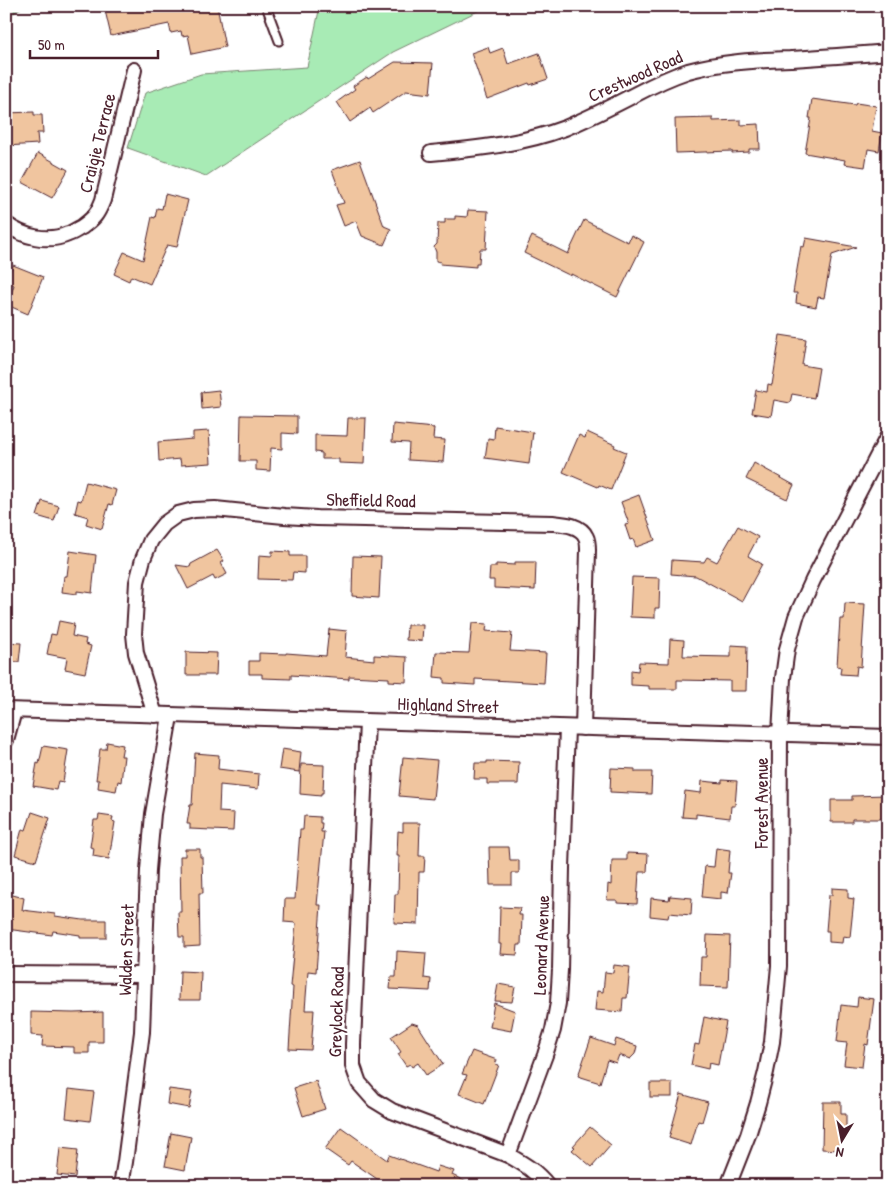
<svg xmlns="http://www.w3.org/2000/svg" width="894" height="1192" font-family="'Patrick Hand',sans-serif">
<rect width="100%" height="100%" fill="#fff"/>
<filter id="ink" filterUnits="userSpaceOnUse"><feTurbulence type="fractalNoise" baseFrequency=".02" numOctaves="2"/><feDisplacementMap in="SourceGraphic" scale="10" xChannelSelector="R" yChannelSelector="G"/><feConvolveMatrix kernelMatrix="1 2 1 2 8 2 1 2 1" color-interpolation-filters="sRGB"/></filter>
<g filter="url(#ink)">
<g fill="#a8ebb5" stroke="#798570">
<path d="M6,6H24L12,14L7,35Z"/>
<path d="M320,6H488L393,52L206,176L128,148L145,93L201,74L307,67Z"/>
</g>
<g fill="#f0c59f" stroke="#4a1f2b">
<path d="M104,6H217L225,47L192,54L188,35L182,36L181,31L171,33L169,24L111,36Z"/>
<path d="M488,47L490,53L503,48L508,64L539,53L548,79L530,85L529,83L487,99L471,53Z"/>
<path d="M395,62L433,63L430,94L406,91L373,113L370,108L350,122L337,102L355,89L353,86L367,77L368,79Z"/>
<path d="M812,99L855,105L856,103L876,106L872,131L882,133L879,151L868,149L865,167L844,164L845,160L805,153L811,118H809Z"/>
<path d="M34,112V115H42L43,133H37L38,144L6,146V113Z"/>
<path d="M713,118V121L741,120V125L759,124L760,149H749V152L732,153V151L676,153L675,119Z"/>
<path d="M38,153L68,170L52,198L22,182Z"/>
<path d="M360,160L384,226L391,229L384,245L362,236L356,221L344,226L336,205L344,203L332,170Z"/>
<path d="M165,194L188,200L177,247L167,245L150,284L131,276L129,281L114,274L124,252L143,260L152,217L155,218L157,208L162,209Z"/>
<path d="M468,210L488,211L486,249H480L479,263H476V267L440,264L441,262L436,261V252L434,247L437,244L438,223H445V219H455V216L467,217Z"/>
<path d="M584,220L628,242L631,235L644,242L617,297L571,274V276L524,253L532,236L568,254Z"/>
<path d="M806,238L856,247L832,255L824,298L818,297L816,307L796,303L797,293H793L801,246L804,247Z"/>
<path d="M13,265L43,277L28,314L7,305L14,285L6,282Z"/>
<path d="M780,335L806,339L802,365L819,368L814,398L792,394L790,403L774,400L771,416L752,413L756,390L767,392L768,384L772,385Z"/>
<path d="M219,390L221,407L202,409L201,392Z"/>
<path d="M241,415L297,416V434L282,433V449L271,448L270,471L256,470V461H240Z"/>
<path d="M348,418H366L364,464L339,463V459H322V453L315,452V435L347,436Z"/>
<path d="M393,424L434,428L433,439L445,440L443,462L408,460L409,443L392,442Z"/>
<path d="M495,426L533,432L529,464L485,458L488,438L494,439Z"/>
<path d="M209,431L211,463L181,465L180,459L159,461L158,442L193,439V432Z"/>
<path d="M587,432L615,445L614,447L626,452L611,490L599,485L598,487L563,472L579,435L585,438Z"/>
<path d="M754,463L794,485L787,499L746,479Z"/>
<path d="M86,482L116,490L112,505L109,504L102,529L86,524L88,517L75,513L78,500L81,501Z"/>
<path d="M639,495L655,540L636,547L633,539L630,540L625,525L629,524L621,502Z"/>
<path d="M42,501L59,506L54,521L37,516Z"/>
<path d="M738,526L758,537L748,556L762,564L742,601L696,576L671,574L672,560L704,562L707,557L717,562Z"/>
<path d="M217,550L224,561L221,563L227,574L215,580L213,576L188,589L176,565L190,567L191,564Z"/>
<path d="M70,551L96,555L92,593L77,591V594L62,592L64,576H67Z"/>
<path d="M272,551L290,552V556H305V573L293,572L292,580L258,579L259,555L272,556Z"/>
<path d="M353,556L381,557L379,598L352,596Z"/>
<path d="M515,562H536L535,590L494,588V580H489L490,567H496V564L515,565Z"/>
<path d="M632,577L660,578L659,608H655V618L630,617Z"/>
<path d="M845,603L865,604L861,667L857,666L856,675L840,674L841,667L837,666L840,619H844Z"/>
<path d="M59,621L74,624L72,636L86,639L85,644L91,646L85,673L65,669L67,658L47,654L51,634L56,635Z"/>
<path d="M472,623L487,624L486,631L512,633L510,651L546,653L544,683L475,679V685L444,683V678L434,677L436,652L469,653Z"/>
<path d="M407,625H423L422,641L406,640Z"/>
<path d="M329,629L347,631L345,657L374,660V655L407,657L406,682L389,681V678L349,676V679L291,675V679L262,678V674H249V661H259V653L286,654V653L326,656Z"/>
<path d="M670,639L684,640L683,656L731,657V645L747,646L746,691H730V681L677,680V689H649V686L631,685V670L638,671L639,662L669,663Z"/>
<path d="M6,642L21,643L19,662L6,661Z"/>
<path d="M186,652L217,653L216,675H186Z"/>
<path d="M107,742L123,745L121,756H124L121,782L118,781L116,791L98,788L99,780H96L100,749H106Z"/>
<path d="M43,746L68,750L63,782L58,781L56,790L33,786L37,763L39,764Z"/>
<path d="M282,749L301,752L299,772L279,769Z"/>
<path d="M195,753L219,755L218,769L259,774L258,789L220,785L219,812L234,813L233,831L190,829V824H187L190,805H192Z"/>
<path d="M403,757L437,760L433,799L399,796Z"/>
<path d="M487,761L519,762L518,784H487V779H474L475,763H487Z"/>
<path d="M301,764L324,765L323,793H321V796L300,794Z"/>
<path d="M611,768L635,769V772H652L651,794L610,792Z"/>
<path d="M722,780L737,781L735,806H731L730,818L696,814V818L682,817L685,791L701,793L702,781L722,783Z"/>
<path d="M887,795L888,819H852V822H831V800H852V796Z"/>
<path d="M32,812L50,818L36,861L15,855L22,829L26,830Z"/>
<path d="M99,815L113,817L112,821L115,822L109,859L93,856L94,848L90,847L94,820H98Z"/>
<path d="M304,816L320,817V823H322L321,832H324L317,905H321L316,972L308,971L305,1010H314L311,1050L289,1049L293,987L290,986L296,923L284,922L285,899H295L300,830H303Z"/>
<path d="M403,823H420L419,856H425L424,872H419L418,924L394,923L395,894H398L399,856H397L398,831L403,832Z"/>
<path d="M489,847H509L510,860H519V873H512V885H490Z"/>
<path d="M716,848L730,850L728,873H731L728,893L721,892V899L702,897L705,866L714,867Z"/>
<path d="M185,849H200V857H202L203,893H199L200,946L184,947V937H179L178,912H181L180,856H185Z"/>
<path d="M627,853L648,854L647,872H639L637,904L617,903V900H607L608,884L611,885L612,860H627Z"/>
<path d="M832,888L848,889V898L854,899L850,937L843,936L842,943L829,942V931H826L829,895H832Z"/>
<path d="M9,894L24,898L22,910L55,914V916L83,920H106V938H80V935L53,931L52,935L6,929V906Z"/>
<path d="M670,896L692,898L691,915L669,913L668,918L650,916L651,898L669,900Z"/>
<path d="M500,907L520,908L519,915H522L521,945H518L517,955L500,954L501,944H499Z"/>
<path d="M707,935L730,936L728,987L700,986L701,957H706Z"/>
<path d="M397,951L426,953L424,978L431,979L430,991L390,989L391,977H396Z"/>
<path d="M614,965L630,967L627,998H623L622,1012L595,1010L597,991L603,992L605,972L613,973Z"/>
<path d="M180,971L201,972L200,1000H179Z"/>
<path d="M498,984L515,987L512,1002L495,1001Z"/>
<path d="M858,997L874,999L868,1045L865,1044L862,1067L844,1065L847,1043L837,1042L841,1005L857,1007Z"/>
<path d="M494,1003L515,1011L511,1031L490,1027Z"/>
<path d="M31,1012L73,1013L103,1012V1042H89V1053H74V1047L42,1046L43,1036L31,1035Z"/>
<path d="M704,1017L726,1022L718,1065L709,1063L708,1069L691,1065L695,1044L699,1045Z"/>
<path d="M412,1023L418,1025L443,1064L426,1075L418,1063L412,1067L410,1064L406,1066L398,1054L401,1052L391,1037Z"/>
<path d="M591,1038L614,1046L616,1039L637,1046L635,1054L630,1059L619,1055L616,1063L607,1060L600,1083L578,1076Z"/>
<path d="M472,1051L497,1060L495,1064L499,1065L484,1104L459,1094L467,1075L462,1074Z"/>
<path d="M316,1081L325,1109L303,1116L294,1088Z"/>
<rect x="650" y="1083" width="22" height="14"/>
<path d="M69,1089L94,1092L90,1121L66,1118Z"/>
<path d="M169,1089L192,1092L189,1108L167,1104Z"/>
<path d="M681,1094L708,1102L702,1122L698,1121L691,1145L669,1138Z"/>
<path d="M823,1102H841V1114H846V1128H840L839,1150L822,1149Z"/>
<path d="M341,1127L387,1160L389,1155L436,1172L438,1166L454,1171L452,1175L475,1186H378L380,1181L351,1161L348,1165L325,1149Z"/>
<path d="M590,1127L611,1145L592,1167L572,1150L575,1147L573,1146Z"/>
<path d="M171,1133L191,1137L185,1170L165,1166Z"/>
<path d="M60,1148L78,1150L75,1177L57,1175Z"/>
</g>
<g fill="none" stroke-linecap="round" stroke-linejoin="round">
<g stroke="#4a1f2b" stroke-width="11">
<path id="service" d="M266,6L279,41"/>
</g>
<g stroke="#4a1f2b" stroke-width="18">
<g id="minor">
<path d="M431,153C475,149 523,144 565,128C589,118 613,106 636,94C653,85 670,77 688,71C721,62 756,60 790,59C822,57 855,55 888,52"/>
<path d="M6,224C23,237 48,243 68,234C73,233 77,229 82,227C87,223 93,219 96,214C99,210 101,205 103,200L134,70"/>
<path d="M6,710L888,737"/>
<path d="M155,715L136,653L134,634L137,582L143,559L151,540L164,524L178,514L194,510L215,509L284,516L317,518L553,523C564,524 581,525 586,537C588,541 588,546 588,550L583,728"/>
<path d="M367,722L353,1044V1066L359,1083L374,1100L392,1111L508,1155C524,1164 536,1171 548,1186"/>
<path d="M6,740L14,711"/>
<path d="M6,974L143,975"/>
<path d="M508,1155L545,1055L553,1030L558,1003L560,970L562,868L567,728"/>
<path d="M121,1186L125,1162L142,1032L148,870L153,814L170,716"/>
<path d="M728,1186L748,1135L758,1103L766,1072L772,1042L779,966L780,734L783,678L787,649L796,617L813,580L888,436"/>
</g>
</g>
<use href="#service" stroke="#fff" stroke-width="7"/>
<use href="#minor" stroke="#fff" stroke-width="14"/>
</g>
</g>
<g text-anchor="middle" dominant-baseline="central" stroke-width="4.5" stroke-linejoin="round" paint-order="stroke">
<g font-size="18" fill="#4a1f2b" stroke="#fff">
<text transform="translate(635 76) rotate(-24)">Crestwood Road</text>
<text transform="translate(97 143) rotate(-76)">Craigie Terrace</text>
<text transform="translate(371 500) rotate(1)">Sheffield Road</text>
<text transform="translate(448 705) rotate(2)">Highland Street</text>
<text transform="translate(761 803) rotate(-90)">Forest Avenue</text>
<text transform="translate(541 945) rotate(-88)">Leonard Avenue</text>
<text transform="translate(126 950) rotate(-88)">Walden Street</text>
<text transform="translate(336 1012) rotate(-88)">Greylock Road</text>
</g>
</g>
<rect width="894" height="1192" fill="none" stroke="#fff" stroke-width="25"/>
<rect x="12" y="12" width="869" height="1167" fill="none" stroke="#4a1f2b" stroke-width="2" filter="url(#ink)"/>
<g transform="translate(842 1140) rotate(190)" stroke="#ffffff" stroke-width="4" paint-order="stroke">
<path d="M0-4L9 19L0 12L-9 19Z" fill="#4a1f2b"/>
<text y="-8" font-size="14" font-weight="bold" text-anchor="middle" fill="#4a1f2b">N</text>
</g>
<path d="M30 50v8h128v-8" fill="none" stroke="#4a1f2b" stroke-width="2.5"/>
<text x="38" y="50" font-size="15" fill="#4a1f2b" stroke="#ffffff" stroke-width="4" paint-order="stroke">50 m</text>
</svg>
